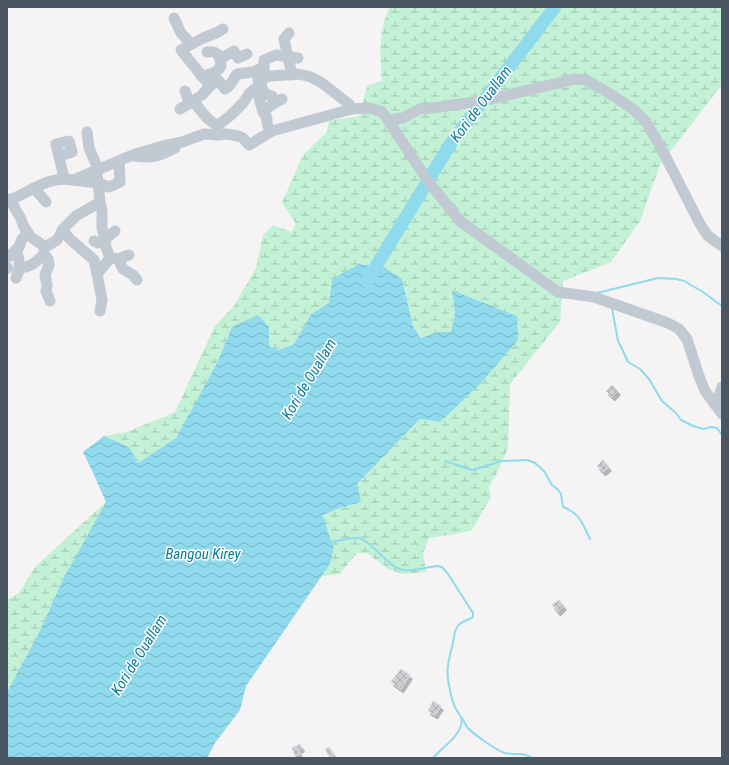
<svg xmlns="http://www.w3.org/2000/svg" width="729" height="765" font-family="'Roboto Condensed',sans-serif">
<defs>
<pattern id="wetland-marsh" width="20" height="14" patternUnits="userSpaceOnUse"><rect width="20" height="14" fill="#c3f1d5"/><path d="M1 5h8M5 5V1M11 12h8M15 12V8" fill="none" stroke="#a0c6b0"/></pattern>
<pattern id="water-waves" width="16" height="10" patternUnits="userSpaceOnUse"><rect width="16" height="10" fill="#90daee"/><path d="M0 5q4-4 8 0t8 0" fill="none" stroke="#78b4c4"/></pattern>
<pattern id="building-cross-hatch" width="8" height="8" patternUnits="userSpaceOnUse"><rect width="8" height="8" fill="#cdcfd5"/><path d="M0 0l8 8M0 8l8-8" fill="none" stroke="#a8abb0"/></pattern>
<filter id="shadow"><feDropShadow dx="2.5" dy="4" stdDeviation="0" flood-color="#0004"/></filter>
</defs>
<rect width="100%" height="100%" fill="#f5f3f3"/>
<g fill="url(#wetland-marsh)">
<path d="M390,7H722V85L720,87L660,165L640,221L611,262L563,281L560,322L510,384L508,448L498,471L489,487L491,497L472,530L461,533L429,538L423,553L426,572L402,574L388,569L367,553H357L340,574L322,576L330,564L334,547L328,532L323,515L340,508L357,484L420,419L440,422L518,340L517,316L452,290L455,313L451,332H438L422,338L413,326L402,279H332L329,303L311,314L294,344L278,350L269,346V327H232L217,363L176,438L138,463L129,447L104,436L127,432L175,412L215,326L234,306L256,268L263,235L273,225L292,232L296,224L282,203L303,155L327,132L329,121L359,116L367,86L382,81C380,57 378,29 390,7Z"/>
<path d="M106,502L63,579L39,633L7,692V600L19,593L35,567Z"/>
</g>
<path fill="url(#water-waves)" d="M359,264L385,268L402,279L413,326L421,338L438,332H451L455,313L452,290L517,316L518,340L481,383L440,422L420,419L357,484L361,502L340,508L323,515L328,532L334,547L330,564L246,686L240,710L215,743L207,758H7V692L39,633L63,579L106,502L94,475L83,452L104,436L129,447L138,463L176,438L217,363L232,327L258,315L269,327V346L278,350L294,344L311,314L329,303L332,279Z"/>
<g fill="none" stroke-linecap="round" stroke-linejoin="round">
<g stroke="#90daee" stroke-width="2">
<path d="M597,293L658,278L676,279L684,281L703,292L722,306"/>
<path d="M612,308L618,341L623,351L628,362L640,369L649,379L662,401L676,413L681,420L693,426L703,429L711,427L717,428L722,435"/>
<path d="M445,461L472,470L502,461L528,460L535,463L544,471L552,485L557,489L561,494L563,507C581,514 582,523 590,539"/>
<path d="M332,542C340,541 349,537 357,538C372,540 386,566 403,570C412,572 427,567 437,566L442,567L448,574L473,613V617C468,621 462,620 458,626C454,631 454,637 453,643C450,655 446,668 448,680C449,685 450,690 451,695C452,699 453,703 455,707C458,714 464,717 461,726C456,740 442,747 433,758"/>
<path d="M462,718C464,721 465,724 467,727C472,733 497,751 505,753C517,756 521,751 532,758"/>
</g>
<path stroke="#90daee" stroke-width="13" d="M367,281L451,143L555,7"/>
</g>
<g fill="url(#building-cross-hatch)" stroke="#d7d9de" filter="url(#shadow)">
<path d="M612,385L618,391L612,397L606,391Z"/>
<path d="M603,460L609,467L603,472L597,466Z"/>
<path d="M559,600L564,606L558,612L552,605Z"/>
<path d="M401,669L410,675L401,689L391,682Z"/>
<path d="M433,701L441,706L435,715L428,711Z"/>
<path d="M300,744L302,748L298,750L300,754L295,756L292,748Z"/>
<path d="M329,747L334,755L330,757L325,749Z"/>
</g>
<g fill="none" stroke-linecap="round" stroke-linejoin="round">
<g stroke="#c1cad2" stroke-width="11">
<path d="M174,18L181,33L191,44"/>
<path d="M289,33L284,39L292,75"/>
<path d="M220,59L234,51L238,58L247,54"/>
<path d="M264,74V60L276,55L298,58"/>
<path d="M201,76C209,75 218,73 221,66C220,56 218,50 207,52"/>
<path d="M258,79L265,94L272,96L274,103L282,99"/>
<path d="M210,86L181,50L203,38L216,33L223,29"/>
<path d="M185,91L188,99L193,101"/>
<path d="M265,94L259,98L263,112L274,103"/>
<path d="M180,109L193,101"/>
<path d="M263,112L267,118C266,124 268,128 272,131"/>
<path d="M388,120L403,118L420,109L439,107L483,101L575,79L586,80L612,95L634,110L646,122L659,144L700,224L708,236L722,246"/>
<path d="M217,126L207,118L193,101L202,95L210,86L217,80L219,81L225,89C232,85 233,79 237,74L253,72L264,67"/>
<path d="M218,135L217,126L231,115L243,103L249,94L257,87L264,78L271,76L299,74L311,77L322,83L349,104L352,109"/>
<path d="M59,156L72,152L69,141L56,144L64,178"/>
<path d="M134,156C152,159 159,156 175,148"/>
<path d="M73,180L98,183L109,187L120,182L119,161"/>
<path d="M34,188L46,202"/>
<path d="M11,199L14,207L20,217L24,227L28,233L31,237L44,246H47L57,240L64,228L76,216L100,202L96,164L89,148L87,132"/>
<path d="M7,201C29,193 48,175 73,180L135,154L163,146L182,142L204,134L218,135L226,134L238,136L243,138L249,145L272,131L352,109L370,108L382,112L388,120L428,181L460,221L529,271L558,292L594,297L668,323L679,329L687,339L699,376L705,391L722,414"/>
<path d="M100,202L102,210V228L105,239L106,247L110,258L118,259L129,255"/>
<path d="M62,230L71,240L94,260L97,274"/>
<path d="M94,241L98,243C105,241 109,235 115,231"/>
<path d="M44,246V254L48,259L49,265L45,275L47,285L46,291L50,301"/>
<path d="M7,258L16,250"/>
<path d="M118,259L123,269L133,275L137,280"/>
<path d="M7,268H8"/>
<path d="M20,268C32,267 36,262 44,254"/>
<path d="M16,278C21,268 20,260 16,250L19,247L22,239L28,233"/>
<path d="M100,311L102,300L97,274L110,258"/>
<path d="M714,403L718,399L722,387"/>
</g>
</g>
<g text-anchor="middle" dominant-baseline="central" stroke-width="3" stroke-linejoin="round" paint-order="stroke">
<g font-size="15" font-style="italic" fill="#0c7c9b" stroke="#fff">
<text transform="translate(481 104) rotate(-53)">Kori de Ouallam</text>
<text transform="translate(309 379) rotate(-59)">Kori de Ouallam</text>
<text x="203" y="554">Bangou Kirey</text>
<text transform="translate(139 655) rotate(-58)">Kori de Ouallam</text>
</g>
</g>
<rect width="729" height="765" fill="none" stroke="#4a5661" stroke-width="16"/>
</svg>
